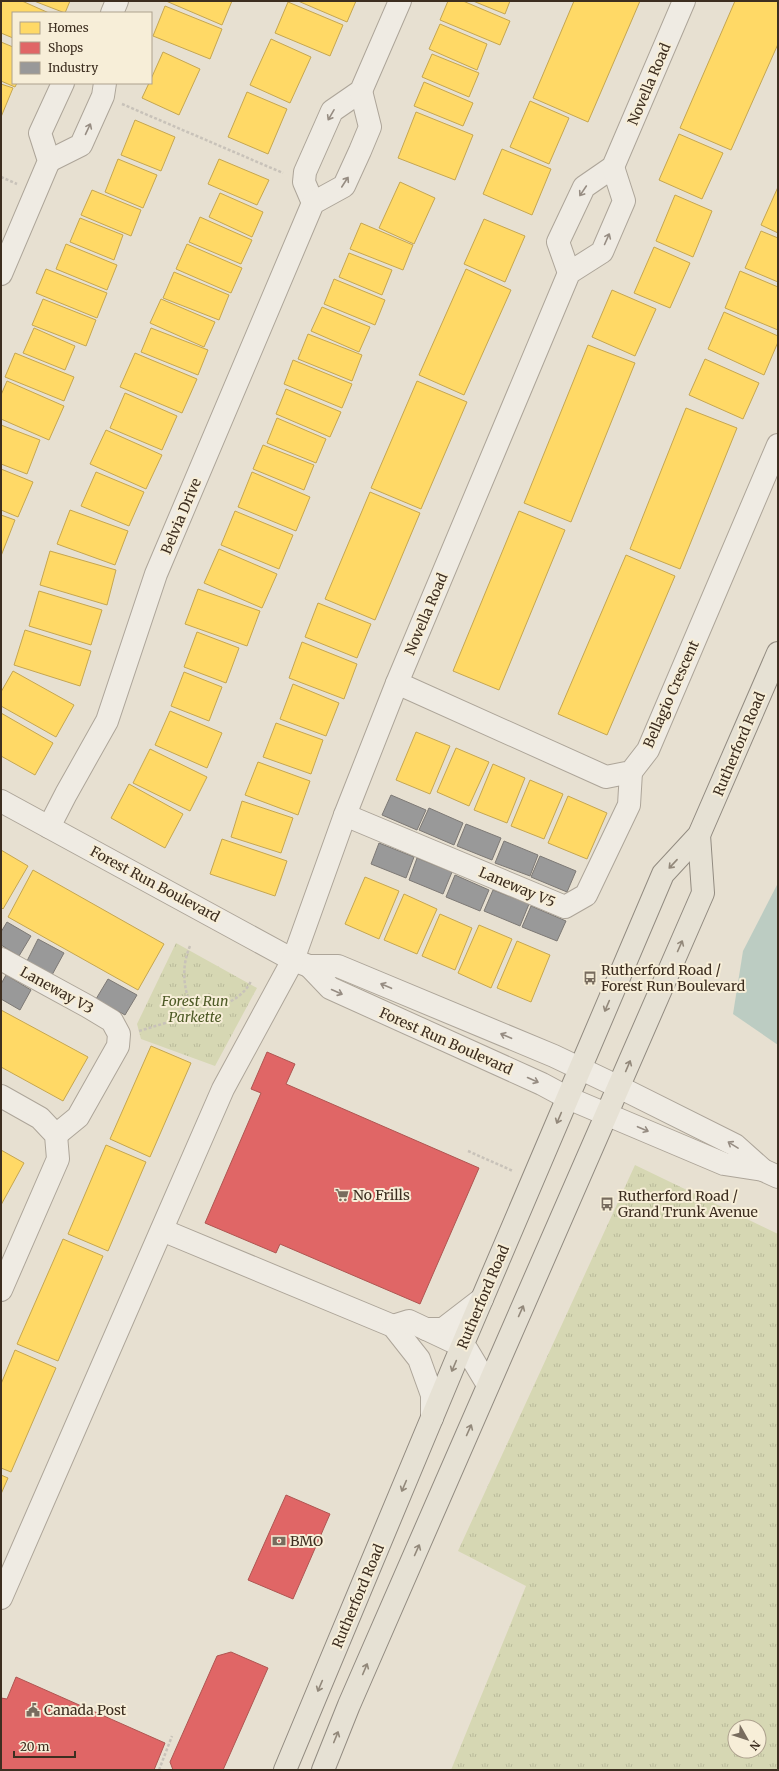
<svg xmlns="http://www.w3.org/2000/svg" width="779" height="1771" font-family="Merriweather,serif">
<defs>
<pattern id="grass-tufts" width="24" height="20" patternUnits="userSpaceOnUse"><rect width="24" height="20" fill="#d6d7b3"/><path d="M3 7l-1-3M5 7V3M7 7l1-3M15 17l-1-3M17 17v-4M19 17l1-3" fill="none" stroke="#b9b99a"/></pattern>
</defs>
<rect width="100%" height="100%" fill="#e7e0d1"/>
<g fill="url(#grass-tufts)" fill-rule="evenodd">
<path d="M176,943L257,988L215,1066L141,1039L137,1024Z"/>
<path d="M635,1165L778,1234V1770H451L526,1586L458,1551ZM735,1727H759V1751H735Z"/>
</g>
<path fill="#bcccc2" d="M778,883V1045L733,1014L743,951Z"/>
<g fill="#ffd966" stroke="#c5a651">
<path d="M1,1H22L49,13H13V38L1,33Z"/>
<path d="M34,1H70L65,13Z"/>
<path d="M166,1H232L222,25Z"/>
<path d="M298,1H356L347,22Z"/>
<path d="M448,1H463L510,21L500,45L440,20Z"/>
<path d="M473,1H510L505,14Z"/>
<path d="M574,1H640L588,122L533,98Z"/>
<path d="M735,1H778V44L731,150L680,128Z"/>
<path d="M288,2L343,25L330,56L275,33Z"/>
<path d="M165,6L222,29L210,59L153,36Z"/>
<path d="M440,24L487,44L477,70L429,49Z"/>
<path d="M271,39L311,57L290,103L250,85Z"/>
<path d="M1,42L13,47V83H17L15,87L1,81Z"/>
<path d="M163,52L200,69L179,115L142,98L149,83H151V79Z"/>
<path d="M432,54L479,73L469,97L422,77Z"/>
<path d="M424,82L473,103L463,126L414,106Z"/>
<path d="M1,84L13,88L1,117Z"/>
<path d="M247,92L287,109L268,154L228,137Z"/>
<path d="M530,101L569,118L549,164L510,147Z"/>
<path d="M416,112L473,135L455,180L398,158Z"/>
<path d="M135,120L175,137L161,171L121,155Z"/>
<path d="M679,134L723,153L702,199L659,180Z"/>
<path d="M502,149L551,169L532,215L483,194Z"/>
<path d="M118,159L157,175L143,208L105,192Z"/>
<path d="M219,159L269,180L257,205L208,184Z"/>
<path d="M400,182L435,198L414,244L379,228Z"/>
<path d="M778,187V233L761,225Z"/>
<path d="M92,190L141,210L131,236L81,215Z"/>
<path d="M220,193L263,212L252,237L209,217Z"/>
<path d="M675,195L712,211L693,257L656,241Z"/>
<path d="M200,217L252,240L241,264L189,242Z"/>
<path d="M80,218L123,235L114,260L70,242Z"/>
<path d="M484,219L525,236L505,282L464,264Z"/>
<path d="M361,223L413,245L403,270L350,249Z"/>
<path d="M761,231L778,238V282L745,268Z"/>
<path d="M66,244L117,265L107,290L56,269Z"/>
<path d="M187,244L242,268L231,293L176,269Z"/>
<path d="M654,247L690,263L670,308L634,293Z"/>
<path d="M349,253L392,270L382,295L339,277Z"/>
<path d="M46,269L107,293L97,318L36,293Z"/>
<path d="M466,269L511,290L464,395L419,375Z"/>
<path d="M740,271L778,287V330L725,308Z"/>
<path d="M174,272L229,295L219,320L163,298Z"/>
<path d="M334,279L385,300L375,325L324,304Z"/>
<path d="M612,290L656,309L635,356L592,337Z"/>
<path d="M43,299L96,320L86,346L32,325Z"/>
<path d="M161,299L215,322L204,347L150,323Z"/>
<path d="M322,307L370,327L359,352L311,331Z"/>
<path d="M724,312L778,336V342L764,375L708,349Z"/>
<path d="M34,328L75,346L65,370L23,353Z"/>
<path d="M151,328L208,350L198,375L141,352Z"/>
<path d="M308,334L362,355L352,381L298,359Z"/>
<path d="M588,345L635,363L571,522L524,503Z"/>
<path d="M15,353L74,377L64,401L5,377Z"/>
<path d="M135,353L197,379L182,413L120,387Z"/>
<path d="M705,359L759,383L743,419L689,395Z"/>
<path d="M293,360L352,384L342,408L284,384Z"/>
<path d="M7,381L64,406L49,440L1,419V395Z"/>
<path d="M417,381L467,402L421,509L371,488Z"/>
<path d="M286,389L341,412L330,437L276,414Z"/>
<path d="M125,393L177,416L162,450L110,428Z"/>
<path d="M686,408L737,428L680,569L630,549Z"/>
<path d="M277,418L326,439L316,463L267,443Z"/>
<path d="M1,425L40,440L27,474L1,464Z"/>
<path d="M106,430L162,455L146,489L90,464Z"/>
<path d="M263,445L314,465L304,490L253,469Z"/>
<path d="M1,469L33,482L18,517L1,510Z"/>
<path d="M96,472L144,492L129,526L81,506Z"/>
<path d="M252,472L310,497L296,531L238,507Z"/>
<path d="M370,492L420,513L375,620L325,599Z"/>
<path d="M70,510L128,531L115,565L57,544Z"/>
<path d="M235,511L293,535L279,569L221,545Z"/>
<path d="M519,511L565,530L499,690L453,671Z"/>
<path d="M1,515L15,520L1,556Z"/>
<path d="M219,549L277,574L262,608L204,583Z"/>
<path d="M50,551L116,570L107,605L40,585Z"/>
<path d="M626,555L675,576L607,735L558,714Z"/>
<path d="M198,589L260,611L247,646L185,624Z"/>
<path d="M39,591L102,610L91,645L29,626Z"/>
<path d="M318,603L371,624L357,658L305,637Z"/>
<path d="M25,630L91,651L80,686L14,665Z"/>
<path d="M197,632L239,648L226,683L184,667Z"/>
<path d="M302,642L357,664L344,699L289,678Z"/>
<path d="M13,671L74,705L56,737L1,706V692Z"/>
<path d="M184,672L222,687L209,721L171,706Z"/>
<path d="M293,684L339,703L326,736L280,719Z"/>
<path d="M170,711L222,733L207,768L155,745Z"/>
<path d="M1,713L53,743L35,775L1,756Z"/>
<path d="M276,723L323,740L311,774L263,757Z"/>
<path d="M416,732L450,746L430,794L396,780Z"/>
<path d="M456,748L489,762L469,806L437,792Z"/>
<path d="M150,749L207,777L190,811L133,783Z"/>
<path d="M258,762L310,781L298,815L245,795Z"/>
<path d="M493,764L525,778L507,823L474,810Z"/>
<path d="M530,780L563,794L544,839L511,826Z"/>
<path d="M129,784L183,814L165,848L111,818Z"/>
<path d="M568,796L607,813L587,859L548,843Z"/>
<path d="M242,801L293,818L281,853L231,837Z"/>
<path d="M222,839L287,861L275,896L210,874Z"/>
<path d="M1,850L28,866L3,909L1,907Z"/>
<path d="M33,870L164,944L138,990L8,917Z"/>
<path d="M365,877L399,891L379,939L345,924Z"/>
<path d="M404,894L437,909L417,954L384,940Z"/>
<path d="M440,914L472,928L455,970L422,956Z"/>
<path d="M479,925L512,939L491,988L458,973Z"/>
<path d="M517,941L550,955L531,1002L497,988Z"/>
<path d="M1,1010L88,1057L63,1101L1,1067Z"/>
<path d="M151,1046L191,1063L150,1157L110,1139Z"/>
<path d="M106,1145L146,1162L108,1251L68,1234Z"/>
<path d="M1,1150L24,1163L1,1205Z"/>
<path d="M63,1239L103,1256L58,1361L17,1344Z"/>
<path d="M15,1350L56,1368L11,1472L1,1468V1384Z"/>
<path d="M1,1475L8,1478L1,1494Z"/>
</g>
<g fill="#e06666" stroke="#af5551">
<path d="M267,1052L295,1064L286,1084L479,1168L420,1304L280,1244L276,1253L205,1223L261,1093L251,1089Z"/>
<path d="M286,1495L330,1514L293,1599L248,1580Z"/>
<path d="M231,1652L268,1668L223,1770H173L170,1762L217,1656Z"/>
<path d="M16,1677L165,1743L154,1770H1V1698L7,1699Z"/>
</g>
<g fill="#999" stroke="#7d7975">
<path d="M391,795L426,810L417,830L382,815Z"/>
<path d="M429,808L463,823L454,845L419,830Z"/>
<path d="M466,824L501,838L492,860L457,846Z"/>
<path d="M504,841L538,855L530,876L495,863Z"/>
<path d="M379,843L414,857L406,878L371,864Z"/>
<path d="M540,856L576,871L567,892L531,877Z"/>
<path d="M417,858L452,872L443,894L409,880Z"/>
<path d="M455,875L489,890L480,911L446,897Z"/>
<path d="M493,890L529,904L520,926L484,911Z"/>
<path d="M531,906L566,921L557,941L522,927Z"/>
<path d="M7,922L31,936L19,956L1,945V932Z"/>
<path d="M38,939L64,953L52,975L27,961Z"/>
<path d="M6,975L31,990L20,1010L1,999V984Z"/>
<path d="M108,979L137,995L125,1015L96,999Z"/>
</g>
<g fill="none" stroke-linecap="round" stroke-linejoin="round">
<g stroke="#ada599" stroke-width="24">
<g id="minor">
<path d="M112,13L117,1"/>
<path d="M49,161L81,145L103,96L105,83"/>
<path d="M313,203L304,182L305,172L332,111L361,91L400,1"/>
<path d="M569,273L558,242L584,187L613,167L684,1"/>
<path d="M1,274L49,161L40,133L63,83"/>
<path d="M397,683L606,777L631,772L648,750L778,445"/>
<path d="M1,801L293,960L309,966H338L554,1056L619,1087L735,1145L763,1170L778,1177"/>
<path d="M345,815L565,907L586,895L629,805L631,772"/>
<path d="M49,827L66,794L107,721L156,574L313,203L344,186L360,151L370,127L361,91"/>
<path d="M1,959L87,1006L112,1021L119,1034L118,1046L78,1117L56,1135"/>
<path d="M309,966L330,988L542,1084L568,1098L724,1164L763,1170"/>
<path d="M1,1096L40,1118L56,1135L58,1159L1,1290"/>
<path d="M162,1230L393,1326L419,1359L432,1395V1418"/>
<path d="M393,1326L409,1321L462,1346L467,1350L488,1385"/>
<path d="M426,1329H443L482,1299"/>
<path d="M1,1598L223,1089L293,960L345,815L397,683L569,273L602,252L624,201L613,167"/>
</g>
</g>
<g stroke="#928b80" stroke-width="24">
<g id="major">
<path d="M285,1770L462,1346L663,874L699,835L778,653"/>
<path d="M323,1770L349,1705L703,893L699,835"/>
</g>
</g>
<g stroke="#c8c2b9" stroke-width="2.5" stroke-dasharray="3 2" stroke-linecap="butt">
<path d="M122,104L283,173"/>
<path d="M1,177L17,184"/>
<path d="M190,946C182,965 183,983 189,1001C193,1002 197,1005 201,1006C220,1011 244,997 251,981"/>
<path d="M139,1031L172,1021L189,1001"/>
<path d="M468,1151L513,1171"/>
<path d="M159,1770L172,1736"/>
</g>
<use href="#minor" stroke="#efebe3" stroke-width="22"/>
<use href="#major" stroke="#e6e1d4" stroke-width="22"/>
</g>
<defs><path id="oneway-shaft" d="M-6 0H5M1.5-3L5.5 0L1.5 3" fill="none" stroke-width="1.6" stroke-linecap="round" stroke-linejoin="round"/></defs>
<g stroke="#968c82">
<use href="#oneway-shaft" transform="translate(331 115) rotate(120)"/>
<use href="#oneway-shaft" transform="translate(88 129) rotate(-65)"/>
<use href="#oneway-shaft" transform="translate(345 182) rotate(-57)"/>
<use href="#oneway-shaft" transform="translate(583 191) rotate(124)"/>
<use href="#oneway-shaft" transform="translate(607 239) rotate(-66)"/>
<use href="#oneway-shaft" transform="translate(386 986) rotate(-157)"/>
<use href="#oneway-shaft" transform="translate(337 992) rotate(24)"/>
<use href="#oneway-shaft" transform="translate(506 1036) rotate(-157)"/>
<use href="#oneway-shaft" transform="translate(533 1080) rotate(24)"/>
<use href="#oneway-shaft" transform="translate(643 1129) rotate(23)"/>
<use href="#oneway-shaft" transform="translate(733 1145) rotate(-148)"/>
</g>
<g stroke="#92887a">
<use href="#oneway-shaft" transform="translate(673 864) rotate(133)"/>
<use href="#oneway-shaft" transform="translate(680 946) rotate(-66)"/>
<use href="#oneway-shaft" transform="translate(607 1006) rotate(113)"/>
<use href="#oneway-shaft" transform="translate(628 1066) rotate(-67)"/>
<use href="#oneway-shaft" transform="translate(559 1118) rotate(113)"/>
<use href="#oneway-shaft" transform="translate(521 1311) rotate(-66)"/>
<use href="#oneway-shaft" transform="translate(454 1366) rotate(113)"/>
<use href="#oneway-shaft" transform="translate(469 1430) rotate(-66)"/>
<use href="#oneway-shaft" transform="translate(404 1486) rotate(113)"/>
<use href="#oneway-shaft" transform="translate(417 1550) rotate(-66)"/>
<use href="#oneway-shaft" transform="translate(365 1669) rotate(-67)"/>
<use href="#oneway-shaft" transform="translate(320 1686) rotate(113)"/>
<use href="#oneway-shaft" transform="translate(336 1737) rotate(-68)"/>
</g>
<defs>
<g id="bus-bare" transform="scale(1.08)"><path d="M-5-6H5V4H4V6H2V4H-2V6H-4V4H-5ZM-3.5-4V0h7V-4ZM-3.5 1.2v1.5H-2V1.2ZM2 1.2v1.5H3.5V1.2Z" fill="#786c5e" stroke="#f7eed8" stroke-width="2.5" paint-order="stroke"/></g>
<g id="supermarket-bare" transform="scale(1.08)"><path d="M-6-5.5h2.5l.6 2H6L4.5 2H-2.5L-4.4-4H-6ZM-1.5 3.2a1.3 1.3 0 1 0 .1 0ZM3 3.2a1.3 1.3 0 1 0 .1 0Z" fill="#786c5e" stroke="#f7eed8" stroke-width="2.5" paint-order="stroke"/></g>
<g id="bank-bare" transform="scale(1.08)"><path d="M-6-4H6V4H-6ZM0-2.3a2.3 2.3 0 1 0 0 4.6a2.3 2.3 0 1 0 0-4.6Z" fill="#786c5e" stroke="#f7eed8" stroke-width="2.5" paint-order="stroke"/></g>
<g id="civic-bare" transform="scale(1.08)"><path d="M-.6-6.5H3V-4.5H.6V-3L4-1V1h2V6H-6V1h2V-1L-.6-3ZM-1.2 2.5V6h2.4V2.5Z" fill="#786c5e" stroke="#f7eed8" stroke-width="2.5" paint-order="stroke"/></g>
</defs>
<g fill-rule="evenodd">
<use href="#bus-bare" x="590" y="978"/>
<use href="#supermarket-bare" x="342" y="1195"/>
<use href="#bus-bare" x="607" y="1204"/>
<use href="#bank-bare" x="279" y="1541"/>
<use href="#civic-bare" x="33" y="1710"/>
</g>
<g text-anchor="middle" dominant-baseline="central" stroke-width="4" stroke-linejoin="round" paint-order="stroke">
<g font-size="14" fill="#3d2e20" stroke="#f7eed8">
<text transform="translate(649 84) rotate(-67)">Novella Road</text>
<text transform="translate(181 516) rotate(-67)">Belvia Drive</text>
<text transform="translate(426 614) rotate(-67)">Novella Road</text>
<text transform="translate(671 694) rotate(-66)">Bellagio Crescent</text>
<text transform="translate(739 744) rotate(-67)">Rutherford Road</text>
<text transform="translate(155 884) rotate(28)">Forest Run Boulevard</text>
<text transform="translate(517 887) rotate(23)">Laneway V5</text>
<text transform="translate(57 990) rotate(29)">Laneway V3</text>
<text transform="translate(446 1041) rotate(24)">Forest Run Boulevard</text>
<text transform="translate(483 1297) rotate(-67)">Rutherford Road</text>
<text transform="translate(358 1596) rotate(-67)">Rutherford Road</text>
</g>
<g font-size="14" fill="#3d2e20" stroke="#f7eed8" text-anchor="start">
<text x="601" y="970">Rutherford Road /<tspan x="601" dy="16">Forest Run Boulevard</tspan></text>
<text x="353" y="1195">No Frills</text>
<text x="618" y="1196">Rutherford Road /<tspan x="618" dy="16">Grand Trunk Avenue</tspan></text>
<text x="290" y="1541">BMO</text>
<text x="44" y="1710">Canada Post</text>
</g>
<g font-size="14" font-style="italic" fill="#4d5a26" stroke="#f7eed8">
<text x="195" y="1001">Forest Run<tspan x="195" dy="16">Parkette</tspan></text>
</g>
</g>
<rect width="779" height="1771" fill="none" stroke="#3d2e20" stroke-width="4"/>
<rect x="12" y="12" width="140" height="72" fill="#f7eed8" stroke="#ada18e"/>
<rect x="20" y="22" width="20" height="12" fill="#ffd966" stroke="#ada18e"/>
<text x="48" y="32" font-size="12" fill="#3d2e20">Homes</text>
<rect x="20" y="42" width="20" height="12" fill="#e06666" stroke="#ada18e"/>
<text x="48" y="52" font-size="12" fill="#3d2e20">Shops</text>
<rect x="20" y="62" width="20" height="12" fill="#999999" stroke="#ada18e"/>
<text x="48" y="72" font-size="12" fill="#3d2e20">Industry</text>
<g transform="translate(747 1739) rotate(129)"><circle r="19" fill="#f7eed8" stroke="#ada18e"/>
<path d="M0-3L7 15L0 10L-7 15Z" fill="#786c5e"/>
<text y="-6" font-size="11" font-weight="bold" text-anchor="middle" fill="#3d2e20">N</text>
</g>
<path d="M14 1751v6h61v-6" fill="none" stroke="#3d2e20" stroke-width="2"/>
<text x="20" y="1751" font-size="12" fill="#3d2e20" stroke="#f7eed8" stroke-width="3" paint-order="stroke">20 m</text>
</svg>
